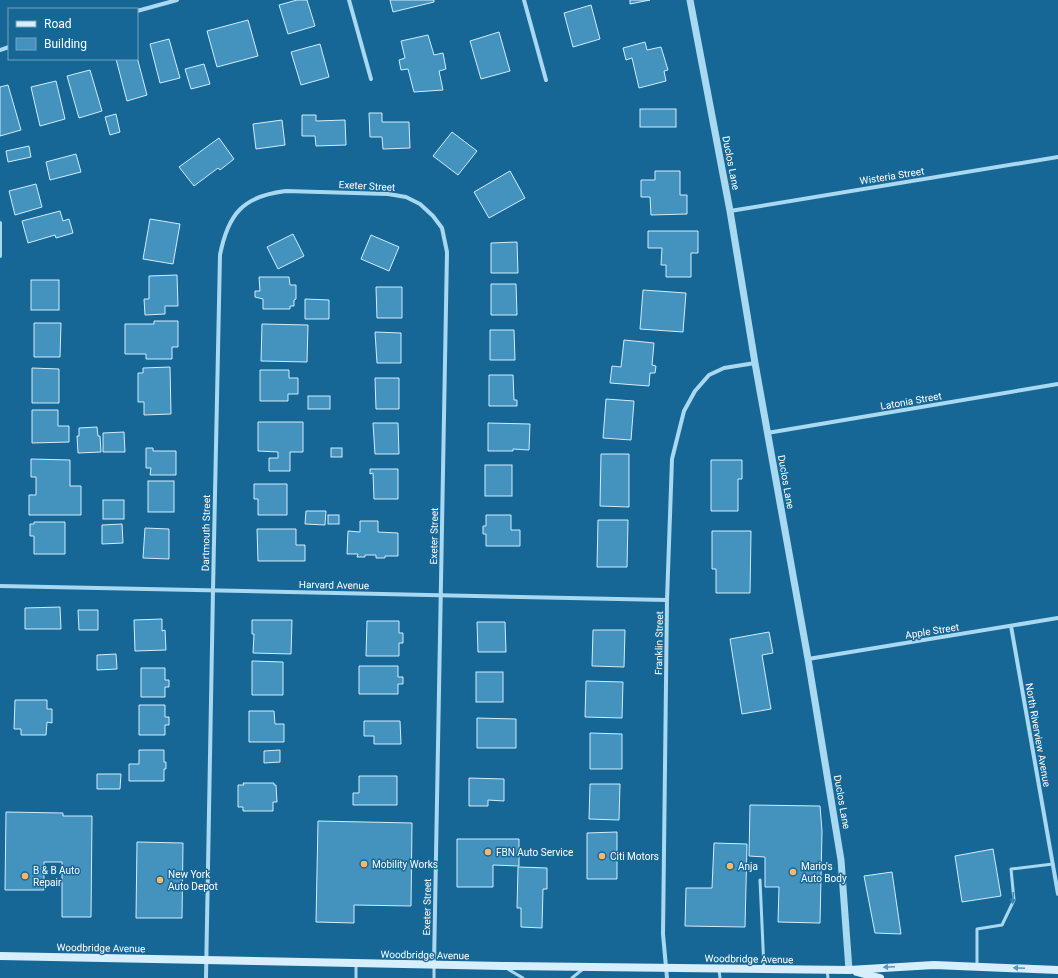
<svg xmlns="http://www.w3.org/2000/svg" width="1058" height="978" font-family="Roboto,sans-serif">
<rect width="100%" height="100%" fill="#176796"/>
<g fill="#4493bf" stroke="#d0edfc">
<path d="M297,0H307L315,26L288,34L279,5Z"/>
<path d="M390,0H434V2L393,12Z"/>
<path d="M630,0H650L630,4Z"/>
<path d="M591,5L600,39L573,47L564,13Z"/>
<path d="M248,20L258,56L217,67L207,31Z"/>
<path d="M499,32L510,71L481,79L470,41Z"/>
<path d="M428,35L434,55L443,53L446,69L439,71L443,90L414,92L408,69L401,70L399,60L405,58L401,41Z"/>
<path d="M169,39L180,78L160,83L150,44Z"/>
<path d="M645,42L647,50L661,47L668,70L664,71L666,81L639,88L632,58L626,60L623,48Z"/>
<path d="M320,44L329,77L301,85L291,52Z"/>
<path d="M137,57L147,95L127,101L116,59H137Z"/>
<path d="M204,64L210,84L191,89L185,69Z"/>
<path d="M90,70L102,111L79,118L67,76Z"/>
<path d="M56,81L65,119L40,126L31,87Z"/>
<path d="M8,85L21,130L0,136V87Z"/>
<rect x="640" y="109" width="36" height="18"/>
<path d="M369,113H382V122H409L410,148L383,149L382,137H370Z"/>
<path d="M116,114L120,132L110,135L105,117Z"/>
<path d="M302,115H316V121L345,120L346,145L316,146L315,136H302Z"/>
<path d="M282,120L285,145L256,149L253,124Z"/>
<path d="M452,132L477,151L458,175L433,156Z"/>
<path d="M219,138L234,159L220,170L218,168L194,186L179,167Z"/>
<path d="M29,146L31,157L8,162L6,151Z"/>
<path d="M76,154L81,172L50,180L46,162Z"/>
<path d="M510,171L525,198L489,218L474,192Z"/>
<path d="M655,171H680V195H687V214L651,215L650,197H641V180H655Z"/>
<path d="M36,184L42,207L15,215L9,191Z"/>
<path d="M60,211L63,221L69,219L73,233L56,238L55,235L28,243L22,221Z"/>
<path d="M150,219L180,224L173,264L143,259Z"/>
<path d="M648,231H698V253H691V277H666V265H661L662,248H648Z"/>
<path d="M293,234L304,256L278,269L267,247Z"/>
<path d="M371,235L399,247L389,271L361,259Z"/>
<path d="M517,242L518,273H491V243Z"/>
<path d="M177,275L178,306H165V314L145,315L144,299H149V276Z"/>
<path d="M259,277H289L290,285H296V299L294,300V306H290V309H263V299L255,297V291H260Z"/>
<rect x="31" y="280" width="28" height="30"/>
<path d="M491,284H516L517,315H491Z"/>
<path d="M376,287H402V318H377Z"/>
<path d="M643,290L686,293L683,332L640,329Z"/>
<path d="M305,299L329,300V319H305Z"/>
<path d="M154,321H178V347H172V359H146V354H125V324H154Z"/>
<path d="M34,323H61L60,357H34Z"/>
<path d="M262,324L308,325L307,362L261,361Z"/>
<path d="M490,330H514L515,360H490Z"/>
<path d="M375,332L401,333V363H377Z"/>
<path d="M624,340L654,343L652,365L656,366L655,373H650L649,386L610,383L612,366L621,367Z"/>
<path d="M170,367L171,414L144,415V402H138V373H143V368Z"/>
<path d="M32,368L59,369V403H32Z"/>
<path d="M260,370H289V378H298V394H288V401H260Z"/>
<path d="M489,375H513L514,400H517V406H489Z"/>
<path d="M375,378H399V409H376Z"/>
<rect x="308" y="396" width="22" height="13"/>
<path d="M606,399L634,401L631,440L603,438Z"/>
<path d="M32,410H58V426H69V442L32,443Z"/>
<path d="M258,422H303V452H290V471H269V458H278V452L258,451Z"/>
<path d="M373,423H398L399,454H375Z"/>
<path d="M488,423L530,424L529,450L513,449V451H488Z"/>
<path d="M97,427L98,436H100L101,452L78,453L77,436H79V428Z"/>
<path d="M124,432L125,452H103V433Z"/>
<path d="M146,448H153V451H176V475H150L151,468H146Z"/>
<rect x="331" y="448" width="11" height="9"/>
<path d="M601,454H629V507L600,506Z"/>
<path d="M31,459L70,460V486H81V515H29V495H36V477H31Z"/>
<path d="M711,460H742V479H738V511H711Z"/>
<rect x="485" y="465" width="27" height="31"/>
<path d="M370,469H398V499H374L373,473L370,474Z"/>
<rect x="148" y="481" width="26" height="31"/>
<path d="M254,484H287V515H258V499H254Z"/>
<rect x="103" y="500" width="21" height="19"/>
<path d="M306,511H326L325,525L305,524Z"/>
<rect x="328" y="515" width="11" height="9"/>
<path d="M486,515H511V530H520V546H486V534H483V526H486Z"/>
<path d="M598,520H628L627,567H597Z"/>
<path d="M360,521H378V532L398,533V556H385V558H376V555H365V557H357L358,554H347L348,531L360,532Z"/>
<path d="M34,522H65V554H34V536H30V524H34Z"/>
<path d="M122,524L123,543L102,544V525Z"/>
<path d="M145,528L169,529V559L143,558Z"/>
<path d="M257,529H296V545H305V561H258Z"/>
<path d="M712,531H751L750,593H716V569H712Z"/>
<path d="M60,607L61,629H25V608Z"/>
<path d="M78,610H98V630H79Z"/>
<path d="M162,619V631L165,630L166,650L135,651L134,620Z"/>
<path d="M252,620H292L291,654L253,653L254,634H252Z"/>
<path d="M367,621H399V633H403V643H399V656H366Z"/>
<path d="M477,622H505L506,652H478Z"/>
<path d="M593,630H625L624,667L592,666Z"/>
<path d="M769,632L773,653L762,655L771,709L742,714L730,639Z"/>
<path d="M116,654L117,669L97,670V655Z"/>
<path d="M252,661L283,662V695H252Z"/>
<path d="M359,666H398V677H403V684H398V694H359Z"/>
<path d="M141,668H165V680H169V687H165V697H141Z"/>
<rect x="476" y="672" width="27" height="30"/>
<path d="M586,681L623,682L622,718L585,717Z"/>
<path d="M15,700H47V709H52V723L47,722L46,735H21V729H14Z"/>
<path d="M139,705H165V717H169V725H165V735H139Z"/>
<path d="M249,711H274L275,724H284V742H249Z"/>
<path d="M477,718L516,719V748H477Z"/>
<path d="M364,721H400L401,744H374V736H364Z"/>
<path d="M590,733L622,734V769H590Z"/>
<path d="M139,750H164V762H166V769H164V781H129V764H139Z"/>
<path d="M280,750V762L264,763V751Z"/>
<path d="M97,774H121L120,789H97Z"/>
<path d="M359,776H397V805H353V793H359Z"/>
<path d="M469,778L504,779V801L488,800V806H469Z"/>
<path d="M243,783H274V785H276L277,802H273V811H243V807H238V785H244Z"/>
<path d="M590,784H620L619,820L589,819Z"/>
<path d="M750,805L820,806L822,831L820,923L778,922L779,887H765V857L749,856Z"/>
<path d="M6,812L63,813V816H92L91,917H62V862H44V890H5Z"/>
<path d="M318,821L412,823L411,906L354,905V923L316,922Z"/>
<path d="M617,832V879H587V833Z"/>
<path d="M457,839H519V866L493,865V887H457Z"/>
<path d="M137,842L183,843L182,918H136Z"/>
<path d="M714,843L747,844L745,927L685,926L686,888H712Z"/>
<path d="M993,849L1001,896L962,902L955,856Z"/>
<path d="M518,867L547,868V889H543L542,928L521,927V908H517Z"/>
<path d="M892,872L901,934L875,933L864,876Z"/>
</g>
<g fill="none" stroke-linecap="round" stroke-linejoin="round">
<g stroke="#a9d8f1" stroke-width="3">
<path d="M760,880L764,969"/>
<path d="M434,965V978"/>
<path d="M977,967V929L1002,925L1014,900L1011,869L1053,864"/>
<path d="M506,968L523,978"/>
<path d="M719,970L720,978"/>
<path d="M827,970L828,978"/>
<path d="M356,978V963"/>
<path d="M572,978L583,969"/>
</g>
<g stroke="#a9d8f1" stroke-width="4">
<path d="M349,0L371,79"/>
<path d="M524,0L546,80"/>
<path d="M137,11L177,0"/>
<path d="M0,50L9,47"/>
<path d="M730,211L1058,157"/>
<path d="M0,223V256"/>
<path d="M767,433L1058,384"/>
<path d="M0,586L667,600"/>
<path d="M1011,626L1058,894"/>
<path d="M808,659L1058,618"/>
<path d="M206,978L213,590L220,255C228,214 243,196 286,191L388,194L406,197L420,204L433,216L442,228L447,252L434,965"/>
<path d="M667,978L663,934L667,600L672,459L684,411L695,391L709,375L724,368L755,363"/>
</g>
<path stroke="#a9d8f1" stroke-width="7" d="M690,0L730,211L755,363L808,659L841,860L849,970"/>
<g stroke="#d7eefc" stroke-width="8">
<path d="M0,956L503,966L849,970L934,965L1058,970"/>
<path d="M857,972L880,978"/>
</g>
</g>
<defs><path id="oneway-solid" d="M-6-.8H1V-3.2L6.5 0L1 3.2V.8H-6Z"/></defs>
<use fill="#3c83ad" href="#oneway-solid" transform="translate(1013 898) rotate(95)"/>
<g fill="#5a96ba">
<use href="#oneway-solid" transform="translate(889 967) rotate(177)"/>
<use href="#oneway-solid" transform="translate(1019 968) rotate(-178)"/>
</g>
<g fill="#ffb669" stroke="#176796" stroke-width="1.5">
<circle cx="488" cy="852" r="4"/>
<circle cx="602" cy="856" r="4"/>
<circle cx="364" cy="864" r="4"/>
<circle cx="730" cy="866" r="4"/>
<circle cx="793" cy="872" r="4"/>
<circle cx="25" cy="876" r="4"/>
<circle cx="160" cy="880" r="4"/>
</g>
<g text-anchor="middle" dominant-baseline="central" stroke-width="3" stroke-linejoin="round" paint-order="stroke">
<g font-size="10" fill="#fff" stroke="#176796">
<text transform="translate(731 163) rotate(79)">Duclos Lane</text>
<text transform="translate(892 176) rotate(-9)">Wisteria Street</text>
<text transform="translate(367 186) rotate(3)">Exeter Street</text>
<text transform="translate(911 401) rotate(-10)">Latonia Street</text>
<text transform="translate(786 482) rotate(80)">Duclos Lane</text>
<text transform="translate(206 533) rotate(-89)">Dartmouth Street</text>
<text transform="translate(434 536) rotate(-89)">Exeter Street</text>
<text transform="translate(334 585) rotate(1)">Harvard Avenue</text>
<text transform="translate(932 631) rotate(-9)">Apple Street</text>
<text transform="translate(659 643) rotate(-89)">Franklin Street</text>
<text transform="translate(1038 735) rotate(80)">North Riverview Avenue</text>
<text transform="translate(842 802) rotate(80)">Duclos Lane</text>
<text transform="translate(427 907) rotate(-89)">Exeter Street</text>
<text transform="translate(101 948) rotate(1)">Woodbridge Avenue</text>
<text transform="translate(425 955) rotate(1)">Woodbridge Avenue</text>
<text transform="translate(749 959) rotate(1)">Woodbridge Avenue</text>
</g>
<g font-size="10" fill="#fff" stroke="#176796" text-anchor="start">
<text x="496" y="852">FBN Auto Service</text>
<text x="610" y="856">Citi Motors</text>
<text x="372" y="864">Mobility Works</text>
<text x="738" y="866">Anja</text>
<text x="801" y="866">Mario's<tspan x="801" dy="12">Auto Body</tspan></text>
<text x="33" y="870">B &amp; B Auto<tspan x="33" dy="12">Repair</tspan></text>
<text x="168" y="874">New York<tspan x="168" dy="12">Auto Depot</tspan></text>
</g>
</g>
<rect x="8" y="8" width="130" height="52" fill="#176796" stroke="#74a4c0"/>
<rect x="16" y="21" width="20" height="6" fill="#d7eefc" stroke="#74a4c0"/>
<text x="44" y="28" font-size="12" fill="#ffffff">Road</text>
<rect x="16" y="38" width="20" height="12" fill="#4493bf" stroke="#74a4c0"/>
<text x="44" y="48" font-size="12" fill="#ffffff">Building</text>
</svg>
